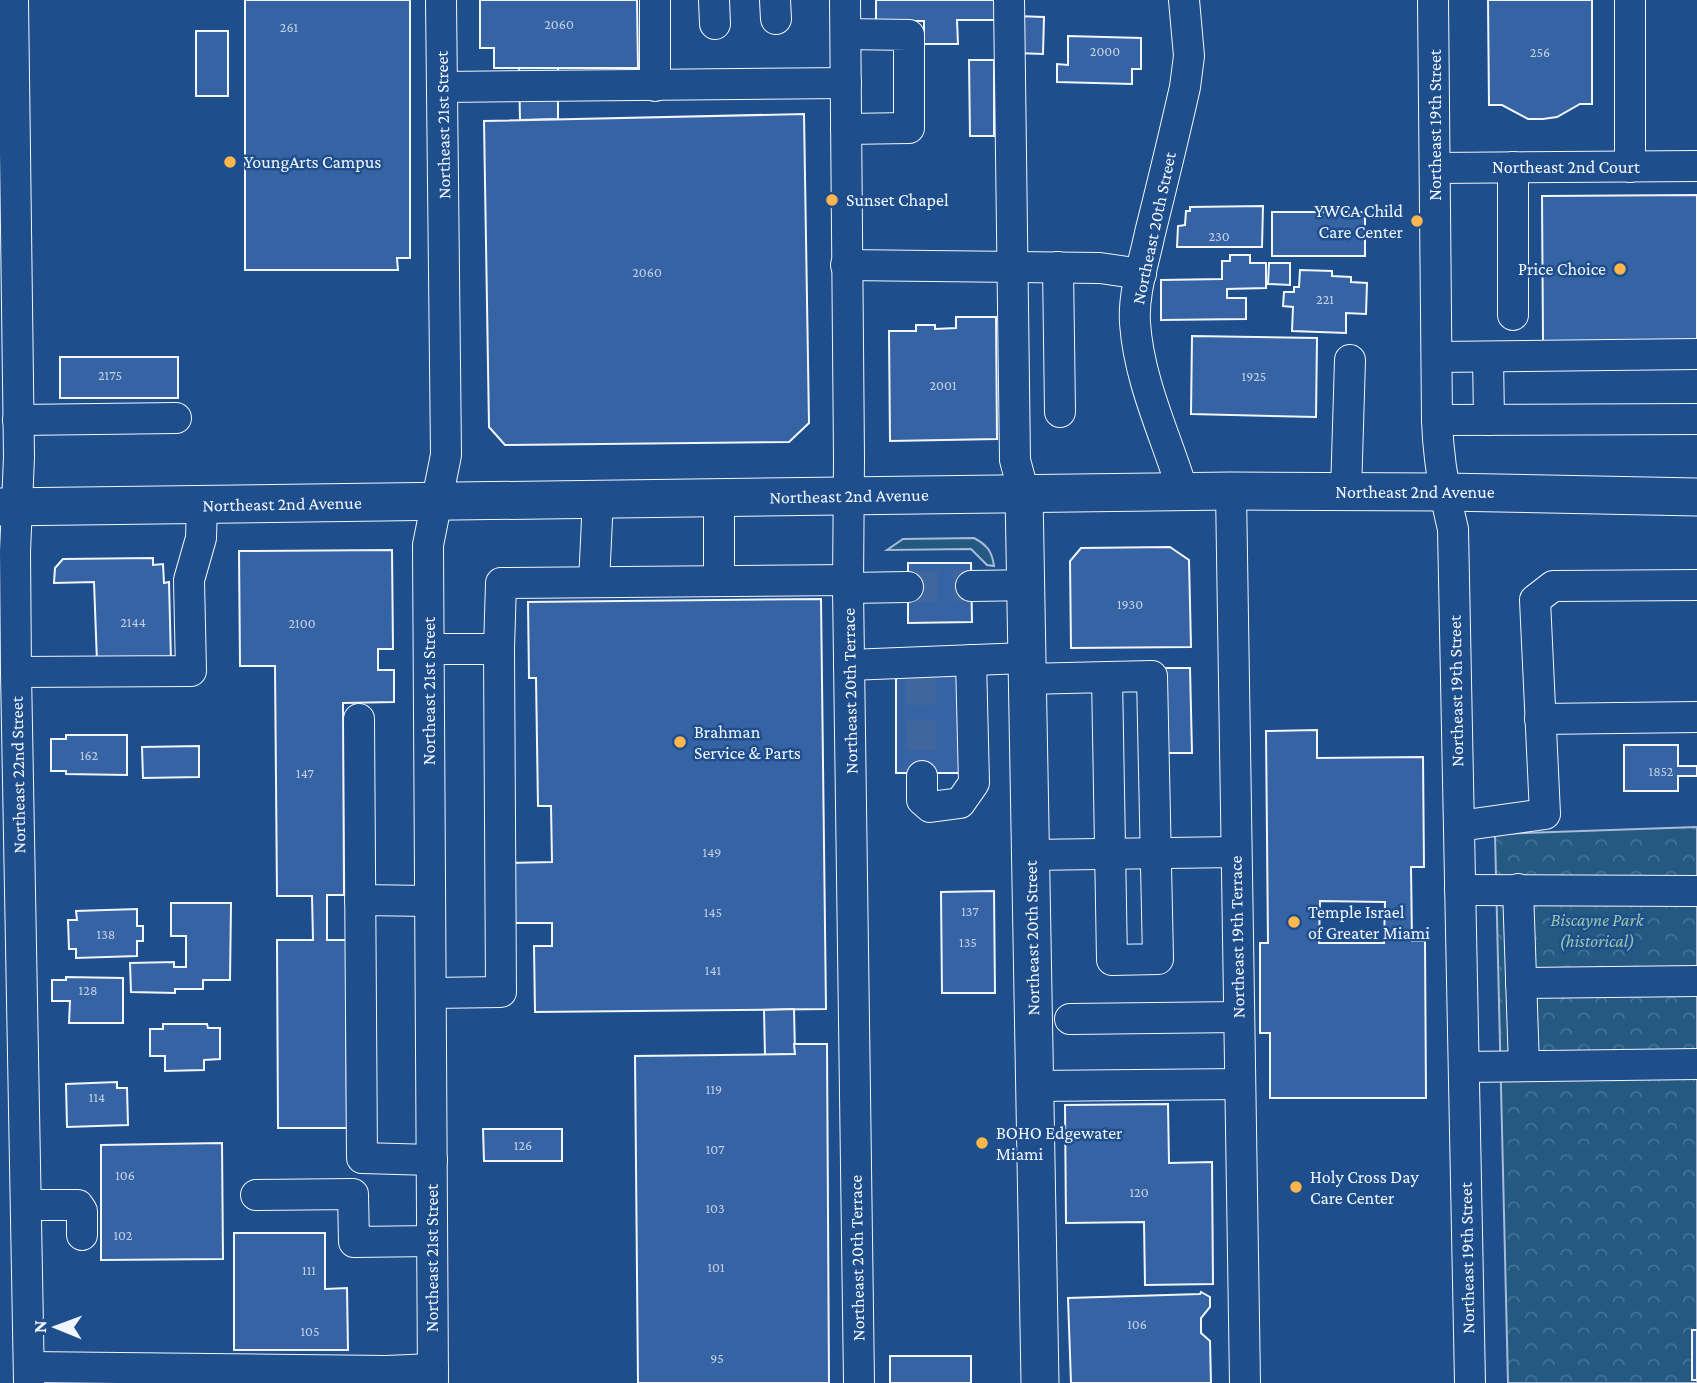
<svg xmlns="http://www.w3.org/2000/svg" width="1697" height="1383" font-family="'Crimson Pro',serif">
<defs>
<pattern id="park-crowns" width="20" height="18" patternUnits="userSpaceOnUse" patternTransform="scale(1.75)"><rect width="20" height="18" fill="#245a82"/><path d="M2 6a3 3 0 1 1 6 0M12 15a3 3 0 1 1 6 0" fill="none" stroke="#447295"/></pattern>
</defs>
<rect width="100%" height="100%" fill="#1f4e8c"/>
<path fill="#245a82" stroke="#a8bbd7" stroke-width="2" d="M974,538C987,545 992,551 994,566L987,565L971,549L887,550L903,539Z"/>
<path fill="url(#park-crowns)" stroke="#a8bbd7" stroke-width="2" d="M1697,827V1383H1508L1495,834Z"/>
<g fill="#3563a3" stroke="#f2f6ff" stroke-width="2" fill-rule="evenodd">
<path d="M245,0H410V258H397L398,270H245Z"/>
<path d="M480,0H637L638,68H494V48H480Z"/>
<path d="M876,0H995L996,20H957L958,44H924V21H876Z"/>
<path d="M1488,0H1592V104H1580L1557,117L1543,119H1528L1502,105H1489Z"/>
<path d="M1014,16L1044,17L1043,54L1014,53Z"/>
<rect x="196" y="31" width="32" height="65"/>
<path d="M1068,36L1141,38V69H1132V84L1057,82V64L1068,65Z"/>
<path d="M969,60H994V136H970Z"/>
<path d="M519,68H558V119L520,120Z"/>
<path d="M804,114L809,423L789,442L505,445L489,427L484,121Z"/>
<path d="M1697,195V342H1543L1542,196Z"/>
<path d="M1263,206L1262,247H1177L1178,226L1185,225L1186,211H1190V207Z"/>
<rect x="1272" y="212" width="93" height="44"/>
<path d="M1230,255H1250V263H1266V288L1227,289V298H1246V319L1161,320V280L1222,279V261H1230Z"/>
<path d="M1269,263H1290V285L1268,284Z"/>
<path d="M1300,270L1332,271V276L1351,277V282L1367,283L1366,314L1346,313V333L1292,331L1293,307L1283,306L1284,292H1294V287H1299Z"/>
<path d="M956,317H996L997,439L890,441L889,331H916V325H935V329L956,328Z"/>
<path d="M1192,336L1317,338L1316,417L1191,414Z"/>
<rect x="60" y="357" width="118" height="41"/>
<path d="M1170,547L1189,560L1191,647L1071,648L1070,561L1081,548Z"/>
<path d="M392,550L393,649H378V670H394V702L343,703L344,895H327V940H346L347,1128H278L277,940H313L312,896H277L275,666H240L239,551Z"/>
<path d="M153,558V565L163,564L164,583L169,582L171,661L97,662L94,582L54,583L55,568L63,559Z"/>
<path d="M908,563H971L972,622L908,623Z"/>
<path d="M821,599L826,1009L535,1012L534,946H552V923H509L508,863L552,862L551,806H538L536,678H529L528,602Z"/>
<path d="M1164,668H1190L1192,753H1166Z"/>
<path d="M966,674V773H896V676Z"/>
<path d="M1317,730V758L1423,757L1424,867H1411L1412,941H1425L1426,1098H1270V1033H1260V943H1268L1266,731ZM1320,901L1385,902L1384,943H1319Z"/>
<path d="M66,735H127V775L66,774V771H51V739H66Z"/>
<path d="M1624,745H1678V766H1697V776H1678V791H1624Z"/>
<path d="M199,746V777L143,778L142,747Z"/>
<path d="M994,891L995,993H942L941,892Z"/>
<path d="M171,903H231L230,980H203V989H175V993L131,992L130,963L174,962V967H186V936H171Z"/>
<path d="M137,909V926H143V941H137V956L76,958V949H69L68,920H77L76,911Z"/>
<path d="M66,977L123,978V1023H69L70,1001H52V980H66Z"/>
<path d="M794,1009L795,1054L765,1055L764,1010Z"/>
<path d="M163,1024H207L208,1028H220V1059L204,1060V1070L165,1071V1056H150V1029H163Z"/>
<path d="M794,1044H827L829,1383H638L635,1056L795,1054Z"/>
<path d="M117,1082V1088H127L128,1125L67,1127L66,1084Z"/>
<path d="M1168,1104L1169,1163L1212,1162L1213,1284L1145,1285L1144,1222L1066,1223L1065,1105Z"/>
<path d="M483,1129H562V1161H484Z"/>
<path d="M222,1143L223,1259L101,1260V1145Z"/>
<path d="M234,1233H325V1289L347,1288L348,1350H234Z"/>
<path d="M1201,1292L1210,1297V1307L1201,1318V1333L1210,1341L1211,1383H1071L1068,1298L1200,1294Z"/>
<rect x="1692" y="1330" width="5" height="50"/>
<rect x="890" y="1356" width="81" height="27"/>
</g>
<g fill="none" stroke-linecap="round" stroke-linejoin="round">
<g stroke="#3f679d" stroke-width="30" stroke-dasharray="30 15" stroke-linecap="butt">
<path d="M908,587L971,586"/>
<path d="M921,675L922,776"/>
</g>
<g stroke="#f2f6ff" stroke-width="32">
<g id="minor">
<path d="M13,0L19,457L15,552L16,672L29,1383"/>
<path d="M655,0V86"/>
<path d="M714,0L715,24"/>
<path d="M775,0L776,19"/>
<path d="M845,0L849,459L848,588L859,1383"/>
<path d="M1009,0L1015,460L1024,494"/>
<path d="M1433,0L1437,420C1438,457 1444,492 1453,529L1470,1383"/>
<path d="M1630,0V167"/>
<path d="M846,34L909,35V128L846,129"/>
<path d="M442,87L846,83"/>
<path d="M1435,168L1697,166"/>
<path d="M846,265L1100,268L1141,274"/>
<path d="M1058,267L1060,412"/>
<path d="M1513,315V167"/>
<path d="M1437,357L1697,354"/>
<path d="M1488,357L1489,420"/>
<path d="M18,420L176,418"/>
<path d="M1437,420L1697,419"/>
<path d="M1231,491L1245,1383"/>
<path d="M1183,492C1166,436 1139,382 1135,323C1133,293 1144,262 1150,233C1162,185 1174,136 1185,87L1189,56L1184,0"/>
<path d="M1346,492L1350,360"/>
<path d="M719,580V498"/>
<path d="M594,582L598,499"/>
<path d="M971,586L1025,585"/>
<path d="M848,588L908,587"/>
<path d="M430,649H499"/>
<path d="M849,665L1026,658"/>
<path d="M16,672L191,671L189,580L201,538L202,506"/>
<path d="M1026,679L1107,677L1112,960L1158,959L1152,676L1107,677"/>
<path d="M359,719L362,1158L432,1160"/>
<path d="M1540,719L1697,717"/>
<path d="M922,776V800L930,807L960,803L974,783L971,660"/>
<path d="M1459,826L1545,814L1535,600L1553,586L1697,585"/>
<path d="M1030,855L1236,852"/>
<path d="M1518,889L1524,1066"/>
<path d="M1460,890L1697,891"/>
<path d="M360,900L430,901"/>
<path d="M1521,983L1697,981"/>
<path d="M431,993L501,992L499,649L501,583L848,580"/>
<path d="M1070,1019L1239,1017"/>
<path d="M1464,1067L1697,1064"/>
<path d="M1034,1086L1240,1084"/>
<path d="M256,1195L353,1194L354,1242L432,1241"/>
<path d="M27,1205H78L82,1211V1235"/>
<path d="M29,1367L386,1371L433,1369"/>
<path d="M433,1383L428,545L446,455L441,0"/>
</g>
</g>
<g stroke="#f2f6ff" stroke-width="39">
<g id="major">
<path d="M1024,494L1040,1383"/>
<path d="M0,507L1231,491L1444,492L1697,497"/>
</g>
</g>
<use href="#minor" stroke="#1f4e8c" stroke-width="30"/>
<use href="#major" stroke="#1f4e8c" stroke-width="37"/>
</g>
<g fill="#ffb74d" stroke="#1f4e8c" stroke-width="2.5">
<circle cx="230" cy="162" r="7"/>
<circle cx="832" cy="200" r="7"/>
<circle cx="1417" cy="221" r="7"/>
<circle cx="1620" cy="269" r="7"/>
<circle cx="680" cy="742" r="7"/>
<circle cx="1294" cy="922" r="7"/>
<circle cx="982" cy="1143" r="7"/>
<circle cx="1296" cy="1187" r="7"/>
</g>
<g text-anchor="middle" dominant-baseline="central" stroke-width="5" stroke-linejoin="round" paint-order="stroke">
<g font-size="14" fill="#c3d1e8">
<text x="559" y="24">2060</text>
<text x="289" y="27">261</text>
<text x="1105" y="51">2000</text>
<text x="1540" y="52">256</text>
<text x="1219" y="236">230</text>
<text x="647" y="272">2060</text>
<text x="1325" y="299">221</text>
<text x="110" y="375">2175</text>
<text x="1254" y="376">1925</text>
<text x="943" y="385">2001</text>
<text x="1130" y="604">1930</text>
<text x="133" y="622">2144</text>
<text x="302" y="623">2100</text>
<text x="89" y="755">162</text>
<text x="1661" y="771">1852</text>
<text x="305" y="773">147</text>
<text x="712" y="852">149</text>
<text x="970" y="911">137</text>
<text x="713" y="912">145</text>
<text x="106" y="934">138</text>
<text x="968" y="942">135</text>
<text x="713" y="970">141</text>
<text x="88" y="990">128</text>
<text x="714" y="1089">119</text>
<text x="97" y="1097">114</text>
<text x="523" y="1145">126</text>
<text x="715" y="1149">107</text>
<text x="125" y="1175">106</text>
<text x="1139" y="1192">120</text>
<text x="715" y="1208">103</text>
<text x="123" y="1235">102</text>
<text x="716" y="1267">101</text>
<text x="309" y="1270">111</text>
<text x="1137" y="1324">106</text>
<text x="310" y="1331">105</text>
<text x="717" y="1358">95</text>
</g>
<g font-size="18" fill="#f2f6ff" stroke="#1f4e8c">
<text transform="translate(443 125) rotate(-91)">Northeast 21st Street</text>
<text transform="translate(1435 125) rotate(-90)">Northeast 19th Street</text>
<text x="1566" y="167">Northeast 2nd Court</text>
<text transform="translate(1154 228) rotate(-78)">Northeast 20th Street</text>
<text x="1415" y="492">Northeast 2nd Avenue</text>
<text transform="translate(849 496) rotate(-1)">Northeast 2nd Avenue</text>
<text transform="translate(282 504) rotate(-1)">Northeast 2nd Avenue</text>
<text transform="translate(429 691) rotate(-90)">Northeast 21st Street</text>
<text transform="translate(850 691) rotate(-91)">Northeast 20th Terrace</text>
<text transform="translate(1456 691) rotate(-91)">Northeast 19th Street</text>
<text transform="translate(18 775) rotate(-91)">Northeast 22nd Street</text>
<text transform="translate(1237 937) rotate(-91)">Northeast 19th Terrace</text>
<text transform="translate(1032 938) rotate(-91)">Northeast 20th Street</text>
<text transform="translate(432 1258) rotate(-90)">Northeast 21st Street</text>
<text transform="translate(857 1258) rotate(-91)">Northeast 20th Terrace</text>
<text transform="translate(1467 1258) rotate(-91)">Northeast 19th Street</text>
</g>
<g font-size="18" fill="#f2f6ff" stroke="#1f4e8c" text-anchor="start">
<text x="244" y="162">YoungArts Campus</text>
<text x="846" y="200">Sunset Chapel</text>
<text x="1403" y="211" text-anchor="end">YWCA Child<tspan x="1403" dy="21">Care Center</tspan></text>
<text x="1606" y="269" text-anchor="end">Price Choice</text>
<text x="694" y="732">Brahman<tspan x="694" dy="21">Service &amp; Parts</tspan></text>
<text x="1308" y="912">Temple Israel<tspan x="1308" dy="21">of Greater Miami</tspan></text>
<text x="996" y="1133">BOHO Edgewater<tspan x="996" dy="21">Miami</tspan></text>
<text x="1310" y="1177">Holy Cross Day<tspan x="1310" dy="21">Care Center</tspan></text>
</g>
<g font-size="18" font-style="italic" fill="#97c8a6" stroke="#1f4e8c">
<text x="1597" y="920">Biscayne Park<tspan x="1597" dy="21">(historical)</tspan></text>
</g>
</g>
<g transform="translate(56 1327) rotate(271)" stroke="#1f4e8c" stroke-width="5" paint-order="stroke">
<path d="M0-5L12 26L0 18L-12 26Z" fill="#f2f6ff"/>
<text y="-10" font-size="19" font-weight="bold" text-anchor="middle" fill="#f2f6ff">N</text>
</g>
</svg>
